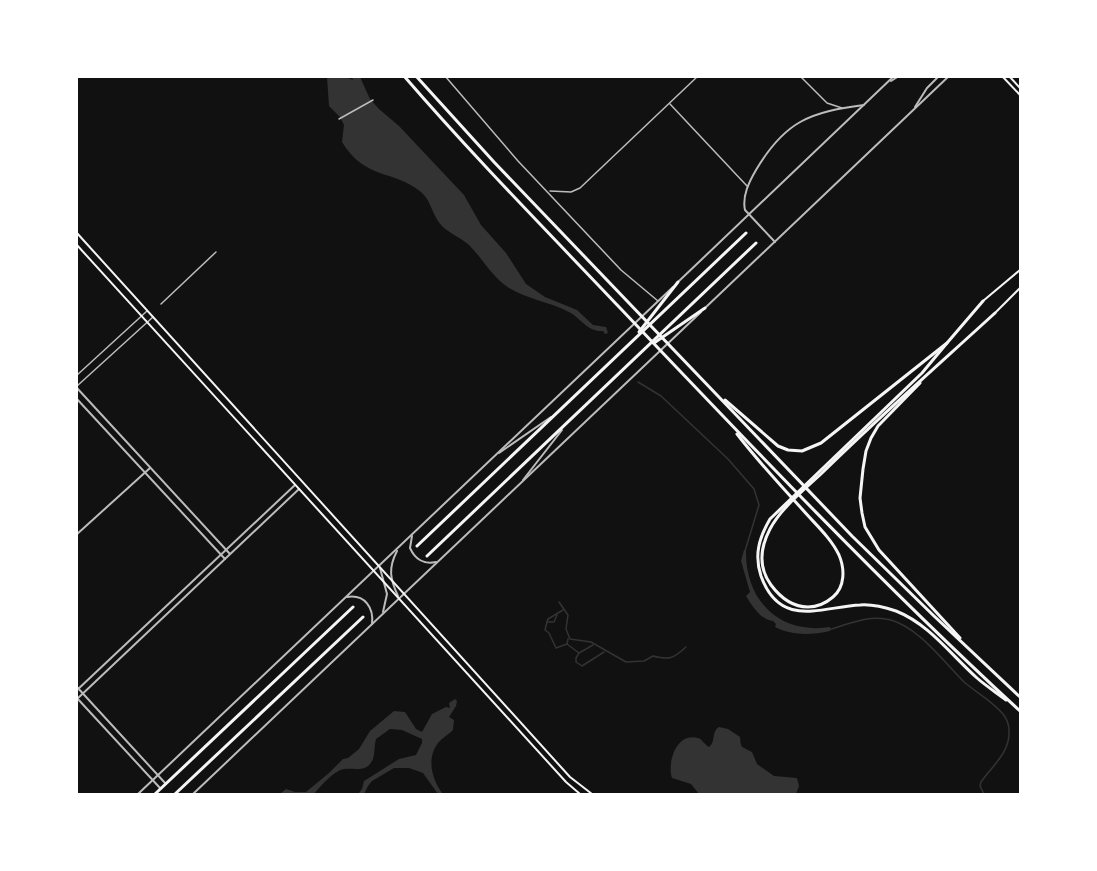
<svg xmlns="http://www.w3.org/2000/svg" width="1097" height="871" font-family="'Sofia Sans Condensed',sans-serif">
<rect width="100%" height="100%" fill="#111"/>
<g fill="#333">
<path d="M327,77H346L353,80L352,77H360L370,99L379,109L399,126L464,195L481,225L506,253L526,284L545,297L577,310L593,325L606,327L608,333L605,334L603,331C587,332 582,319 569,312C550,302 527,299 509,288C492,277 483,259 469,245C461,238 451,234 443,227C432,217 432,201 421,192C392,169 365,180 342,142L344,125L340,117L329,106Z"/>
<path d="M744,550H746C745,600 779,635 830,627V631C811,635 793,636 775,627L776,624L773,621C761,620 752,606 746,596L750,592L741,561Z"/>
<path d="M455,699L457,701L456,706L449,717L454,720L453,730C448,735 442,738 438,743C426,759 432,780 443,794H438L423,773L409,768H394L372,781L368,786L364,794H358L362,789L364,781L399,759L416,755L422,743V739L402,730L390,729L376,739C374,746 375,753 373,759C367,773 356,768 344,769C333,771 320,787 314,794H280L286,789L295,792H306L329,773L343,759L348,758L359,749L370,731L394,711L405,712L416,729L422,732L432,714L446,707L450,708L449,703Z"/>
<path d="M719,727L728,729L740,737C741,749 741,746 752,752L757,764L774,776L797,778L799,786L796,794H699L691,784L672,778C667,763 676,732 698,738C702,739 705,745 709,747C716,742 711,732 719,727Z"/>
</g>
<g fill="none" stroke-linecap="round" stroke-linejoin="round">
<g stroke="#333" stroke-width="1.5">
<path d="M638,382L661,396L728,459L754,489L759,505L745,551"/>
<path d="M559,602L568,615L566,629L570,639L591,642L626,662L644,661L653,656C669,660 673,659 686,647"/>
<path d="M557,615L554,622H547L548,619L563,610"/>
<path d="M547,622L545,630L549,633L556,648L567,644L568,639"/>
<path d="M828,630C849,624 869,614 891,620C919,628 944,662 964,682C977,693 992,701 1003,714C1007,719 1009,725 1009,731C1010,753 992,766 981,782L980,786L984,794"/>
<path d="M567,644L579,653L593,645"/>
<path d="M579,653L576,658V662L582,666L604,652"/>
</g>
<g stroke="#bcbcbc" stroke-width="1.5">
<path d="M339,119L373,100"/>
<path d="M161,304L216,252"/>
</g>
<g stroke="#bcbcbc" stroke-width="1.5">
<path d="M445,76L518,161L621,270L658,301"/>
<path d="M800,76L827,103L842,108"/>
<path d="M670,104L747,186"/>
<path d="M550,191L571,192L580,188L698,76"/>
<path d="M76,376L147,311"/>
<path d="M77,386L153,317"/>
</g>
<g stroke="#bcbcbc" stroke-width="2">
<path d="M891,81L899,76"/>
<path d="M915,107L927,88L939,76"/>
<path d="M775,242L745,210C742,196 749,182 756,170C785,121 810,112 864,105"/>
<path d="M679,281L894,76"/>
<path d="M705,308L949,76"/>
<path d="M76,387L230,554"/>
<path d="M76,398L225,559"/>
<path d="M499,453L551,417"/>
<path d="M523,480L562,430"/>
<path d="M76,535L150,468"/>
<path d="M412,536L410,548C415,559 424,565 436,562"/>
<path d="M397,551C388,568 390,579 398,596"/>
<path d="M380,568L387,594L383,612"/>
<path d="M347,597C365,594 374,608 372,624"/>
<path d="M76,686L166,784"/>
<path d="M76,691L295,485"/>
<path d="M76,697L160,788"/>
<path d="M76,700L299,489"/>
<path d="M138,794L673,287"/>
<path d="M193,794L701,312"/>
</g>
<g stroke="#f5f5f5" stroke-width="2">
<path d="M1002,76L1020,95"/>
<path d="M1009,76L1020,88"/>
<path d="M76,232L570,777L592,794"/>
<path d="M76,244L566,782L580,794"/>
<path d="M983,301L1020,270"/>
<path d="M995,313L1020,288"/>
</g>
<g stroke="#f5f5f5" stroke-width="3">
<path d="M639,332L678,282"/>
<path d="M654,343L705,308"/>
<path d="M417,546L746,233"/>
<path d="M427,556L756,243"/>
<path d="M155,794L353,607"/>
<path d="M175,794L363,617"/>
</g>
<g stroke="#f5f5f5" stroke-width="3">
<path d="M404,76C473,156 548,232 621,309C751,446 881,583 1020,711"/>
<path d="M416,76L494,162L852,536L934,616L1020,697"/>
<path d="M947,343L922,373L770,519C759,538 754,555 761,576C780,629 821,607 860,605C872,604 884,607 896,611C929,624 951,655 977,678C986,686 997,693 1006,700"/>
<path d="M920,383L878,426L871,438L866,451L863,469L860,498L862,513L865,527L879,550L960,638"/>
<path d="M725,400L778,446L788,450L802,451L821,443L947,343L983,301"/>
<path d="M737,434C757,460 780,485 802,509C815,524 831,538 839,555C845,569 845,587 833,597C826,603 818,607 808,607C793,607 780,597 771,585C758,567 760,548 770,529C781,508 804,490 822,473C878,418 937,366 995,313"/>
</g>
</g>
<rect width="1097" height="871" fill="none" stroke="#ffffff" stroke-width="156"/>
</svg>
